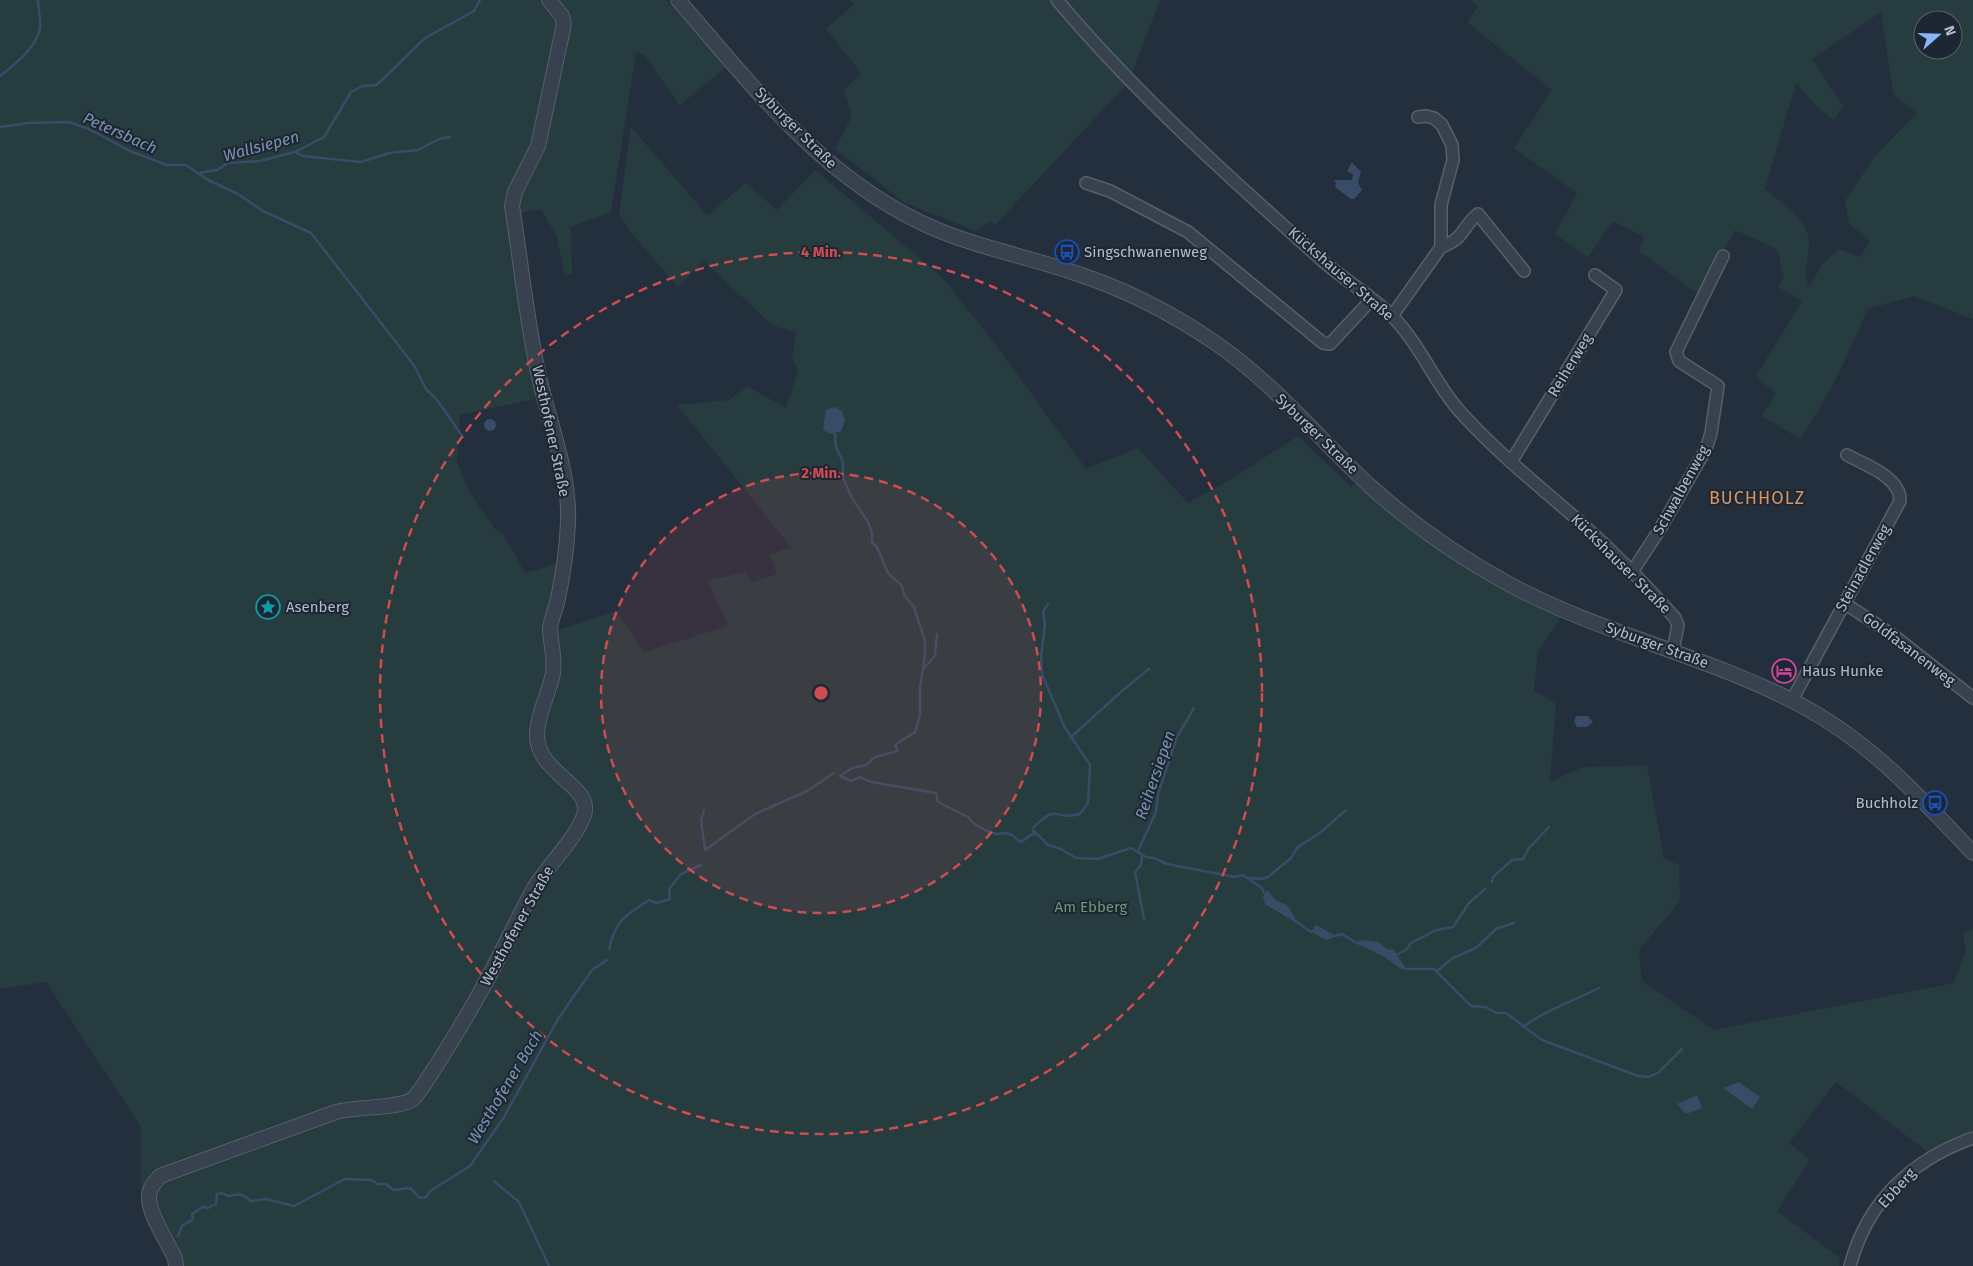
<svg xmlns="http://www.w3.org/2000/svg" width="1973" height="1266" font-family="'Fira Sans',sans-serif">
<rect width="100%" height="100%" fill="#242f3e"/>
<g fill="#263c3f" fill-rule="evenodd">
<path d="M0,0H666L726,67L680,105L644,55L636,52L611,212L571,227L572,274L565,275L556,234L540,209L510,215L539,398L460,415L457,462L467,488L494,528L504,535L525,573L558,563L550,629H562L616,611L644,652L728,626L708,581L745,572L752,582L777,574L770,555L791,547L677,405L729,400L747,386L786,408L798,369L792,359L796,333L772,325L704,261L678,287L629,230L619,214L631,127L707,215L746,183L777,210L815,170L942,277L999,349L1086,469L1138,448L1188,503L1236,476L1298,436L1351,487L1357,483L1414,532L1465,566L1562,616L1538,652L1534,690L1556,704L1550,782L1582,767L1647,765L1664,859L1679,865L1680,901L1639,950L1642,981L1714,1030L1954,983L1966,951L1963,934L1973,928V1135L1929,1153L1836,1082L1789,1143L1810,1160L1777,1211L1840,1258L1839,1266H169L141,1204V1127L46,982L0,989Z"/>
<path d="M850,0H1052L1095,52L1128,83L996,224L989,222L976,231L905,203L835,149L852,116L844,90L861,73L826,29L853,5Z"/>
<path d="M1065,0H1160L1132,74Z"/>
<path d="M1471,0H1973V319L1914,296L1868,309C1848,354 1829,398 1800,439L1762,416L1776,394L1756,376L1802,301L1778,287L1784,279L1777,249L1735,230L1698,294L1639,251L1644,237L1613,221L1588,257L1555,234L1577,193L1514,148L1552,90L1467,22L1478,7ZM1881,12L1893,94L1917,113L1875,156L1845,201L1849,224L1870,241L1860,257L1838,249L1822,265L1809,287C1802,269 1808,263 1809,245C1810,219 1782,204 1765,189L1796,83L1816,106L1834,120L1843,106L1812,59ZM1923,20H1953V50H1923Z"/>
</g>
<g fill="#394c67">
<path d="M1352,162L1361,172L1358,183L1362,190L1354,199H1351L1335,187L1336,183L1334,180H1352L1353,174L1347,171Z"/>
<path d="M835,407L842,411L845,421L841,431L831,434L823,430L826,410Z"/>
<circle cx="490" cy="425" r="6"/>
<path d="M1576,716H1588L1593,722L1587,727H1577L1574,721Z"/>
<path d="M1267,890L1276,900L1287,905L1296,919L1293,921L1265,904L1263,897Z"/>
<path d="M1316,925L1336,936L1327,940L1311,932Z"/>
<path d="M1362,940L1378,942L1387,949L1394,950L1406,969H1401L1383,956L1355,943Z"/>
<path d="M1739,1082L1760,1097L1752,1109L1723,1088Z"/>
<path d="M1697,1095L1702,1108L1686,1114L1677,1104Z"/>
</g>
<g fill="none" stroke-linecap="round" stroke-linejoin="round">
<g stroke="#394c67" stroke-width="2.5">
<path d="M0,76C15,64 37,47 40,28C41,19 38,9 38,0"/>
<path d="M0,127L29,123L69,122L89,129L130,151L167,165H186L208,180L238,194L263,211L311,233L396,342L415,367L426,389L437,400L463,437"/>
<path d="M295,152L303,156L361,162L389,153L418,150L439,139L450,137"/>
<path d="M199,173L217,170L228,163L260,161L295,152L324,137L351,92L363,86L376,85L382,80L425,38L474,11L480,0"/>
<path d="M835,434L836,447L843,462V478L852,498L868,522L872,533V542L877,547L888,573L902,586L904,595L914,607L925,641V655L920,688V716L915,732L895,745L898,751L875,757L866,765L852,768L840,776"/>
<path d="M924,668L935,656L937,634"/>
<path d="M1070,738L1122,691L1149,669"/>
<path d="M840,776L851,781L860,777L871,782L936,793L938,802L968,817L973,823L987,831L996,834L1005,833L1012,835L1021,842L1031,835H1034V831L1048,845L1061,849L1076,858L1098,859L1131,848L1146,857L1154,858L1167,864L1235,877L1243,875L1262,888L1264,893"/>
<path d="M704,810L701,820L705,850L755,814L807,791L834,773"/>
<path d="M1033,832V828C1059,801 1054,822 1080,814L1088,803L1090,765L1064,726L1042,674L1041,656L1045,624L1043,612L1048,604"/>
<path d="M1138,851L1156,812L1158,794L1177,737L1194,708"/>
<path d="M1142,854L1141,865L1135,872L1144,919"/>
<path d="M1249,878L1261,879L1268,877L1291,858L1298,847L1321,832L1346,810"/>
<path d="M1492,882L1493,877L1512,860L1523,859L1529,848L1549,827"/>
<path d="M1294,920L1311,932"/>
<path d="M1335,936L1342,934L1355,942"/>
<path d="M609,949C617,918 624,917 649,900L657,903L670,899L669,889L681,874L701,865"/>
<path d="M1398,954L1406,950L1411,943L1436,930L1453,927L1469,903L1485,889"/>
<path d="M1406,969H1434L1471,1006L1486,1007L1496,1013H1506L1542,1040L1638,1076L1649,1077L1659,1072L1682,1049"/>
<path d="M1438,970L1453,958L1476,948L1496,929L1514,923"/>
<path d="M1523,1027C1547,1009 1572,1002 1599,988"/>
<path d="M494,1181L519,1202L549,1266"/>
<path d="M178,1236L182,1226L193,1219L192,1214L203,1207L208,1208L216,1204L217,1194L221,1193L229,1196C239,1193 243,1194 251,1201L266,1199L294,1206L345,1179L371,1180L378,1184H386L393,1190L410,1188L420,1198L426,1197L430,1191L470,1166L504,1117L558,1019L592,970L607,960"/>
</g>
<g stroke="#565f6c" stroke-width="14">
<g id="minor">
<path d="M1057,0C1137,95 1231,179 1324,262C1346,281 1373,297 1393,317C1422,347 1436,387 1465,417C1500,455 1540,487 1579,521C1613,551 1645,584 1675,618L1678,625L1673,651"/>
<path d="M1086,183L1110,191L1188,232L1323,343L1330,344L1371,300"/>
<path d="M1441,247C1465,239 1462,226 1478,214L1524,271"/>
<path d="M1392,316L1441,247V205L1453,160L1452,145L1442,125L1434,118L1426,116L1418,117"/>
<path d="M1511,462L1616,290L1595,275"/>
<path d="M1632,572L1660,529L1706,449L1711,433L1718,386L1679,361L1676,352L1723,256"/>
<path d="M1844,603L1893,635L1973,698"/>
<path d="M1792,700L1900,501C1901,477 1865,465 1847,455"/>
<path d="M1850,1266C1867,1202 1911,1160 1973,1138"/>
</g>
</g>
<g stroke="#565f6c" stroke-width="16">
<g id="tertiary">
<path d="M678,0C751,84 819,174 922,223C970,246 1022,255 1072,272C1123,288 1170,312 1214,342C1273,382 1319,439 1371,487C1412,524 1458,556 1507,583C1602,635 1711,656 1806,708C1872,744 1922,799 1973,853"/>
<path d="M176,1266L175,1258C168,1243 148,1213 149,1197C149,1188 155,1182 160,1176L336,1112C357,1106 399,1109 413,1099C417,1095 420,1090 423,1086C442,1057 461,1027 478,996C498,962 514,925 533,890C547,866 576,839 584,815C594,785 535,774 537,733C538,713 549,693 553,673C555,658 551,645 550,630C550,622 555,611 557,603C563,576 567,549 568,522C570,471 548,421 538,372C526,317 521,262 512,206L515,192L538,146L564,24L562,16L549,0"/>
</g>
</g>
<use href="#minor" stroke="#38414e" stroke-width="11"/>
<use href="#tertiary" stroke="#38414e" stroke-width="14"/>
</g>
<circle cx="821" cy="693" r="220" fill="#ce4d50" fill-opacity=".12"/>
<g fill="none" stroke="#ce4d50" stroke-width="2.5" stroke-dasharray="9 6">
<circle cx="821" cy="693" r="220"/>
<circle cx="821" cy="693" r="441"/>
</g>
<defs>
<g id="bus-ring" transform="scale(1.25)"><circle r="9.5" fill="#1d2633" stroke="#1a4fb4" stroke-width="1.5"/><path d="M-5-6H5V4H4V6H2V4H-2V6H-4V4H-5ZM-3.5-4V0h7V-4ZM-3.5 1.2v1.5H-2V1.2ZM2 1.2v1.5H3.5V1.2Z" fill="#1a4fb4"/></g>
<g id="sight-ring" transform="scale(1.25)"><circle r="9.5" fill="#1d2633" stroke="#0f9aa8" stroke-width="1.5"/><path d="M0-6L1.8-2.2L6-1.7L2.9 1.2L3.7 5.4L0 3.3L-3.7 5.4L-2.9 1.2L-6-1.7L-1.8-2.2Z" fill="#0f9aa8"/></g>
<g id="hotel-ring" transform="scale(1.25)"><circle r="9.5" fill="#1d2633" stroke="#d1479c" stroke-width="1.5"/><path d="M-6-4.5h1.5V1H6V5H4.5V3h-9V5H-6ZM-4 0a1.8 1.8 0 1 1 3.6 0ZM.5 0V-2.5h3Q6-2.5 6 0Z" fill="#d1479c"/></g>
</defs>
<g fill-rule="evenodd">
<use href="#bus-ring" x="1067" y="252"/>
<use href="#sight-ring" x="268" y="607"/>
<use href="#hotel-ring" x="1784" y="671"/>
<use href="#bus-ring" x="1935" y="803"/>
</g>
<g text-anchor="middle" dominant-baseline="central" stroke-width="4" stroke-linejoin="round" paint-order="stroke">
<g font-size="15" fill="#b4bcc9" stroke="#1d2633">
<text transform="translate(796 128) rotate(45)">Syburger Straße</text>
<text transform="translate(1341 274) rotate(41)">Kückshauser Straße</text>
<text transform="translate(1570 365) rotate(-59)">Reiherweg</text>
<text transform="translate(551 431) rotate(78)">Westhofener Straße</text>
<text transform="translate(1317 434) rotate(44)">Syburger Straße</text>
<text transform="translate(1681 490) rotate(-61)">Schwalbenweg</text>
<text transform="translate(1621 564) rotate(45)">Kückshauser Straße</text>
<text transform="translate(1863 568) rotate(-61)">Steinadlerweg</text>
<text transform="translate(1657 645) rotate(20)">Syburger Straße</text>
<text transform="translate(1909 649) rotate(37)">Goldfasanenweg</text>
<text transform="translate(517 926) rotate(-61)">Westhofener Straße</text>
<text transform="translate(1897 1188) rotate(-48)">Ebberg</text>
</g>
<g font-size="15" fill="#b4bcc9" stroke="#1d2633" text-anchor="start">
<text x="1084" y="252">Singschwanenweg</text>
<text x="286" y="607">Asenberg</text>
<text x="1802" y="671">Haus Hunke</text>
<text x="1918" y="803" text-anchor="end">Buchholz</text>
</g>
<g font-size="15" fill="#6b9a76" stroke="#1d2633">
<text x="1091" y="907">Am Ebberg</text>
</g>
<g font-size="16" font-style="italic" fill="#7c92b1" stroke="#1d2633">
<text transform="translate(120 133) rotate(24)">Petersbach</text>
<text transform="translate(261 146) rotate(-15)">Wallsiepen</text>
<text transform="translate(1155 775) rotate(-71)">Reihersiepen</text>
<text transform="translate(505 1087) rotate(-59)">Westhofener Bach</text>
</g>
<g font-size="18" letter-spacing="1" fill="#d59563" stroke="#1d2633">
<text x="1757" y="498">BUCHHOLZ</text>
</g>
</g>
<circle cx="821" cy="693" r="8" fill="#ce4d50" stroke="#1d2633" stroke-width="2.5"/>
<g font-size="15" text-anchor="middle" font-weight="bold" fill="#ce4d50" stroke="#1d2633" stroke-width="4" stroke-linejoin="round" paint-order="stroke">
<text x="821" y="257">4 Min.</text>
<text x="821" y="478">2 Min.</text>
</g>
<g transform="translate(1938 35) rotate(70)"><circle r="24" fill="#1d2633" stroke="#59626f"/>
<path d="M0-4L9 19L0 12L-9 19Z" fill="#8ab4f8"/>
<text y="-8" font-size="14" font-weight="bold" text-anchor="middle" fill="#b4bcc9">N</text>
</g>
</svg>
